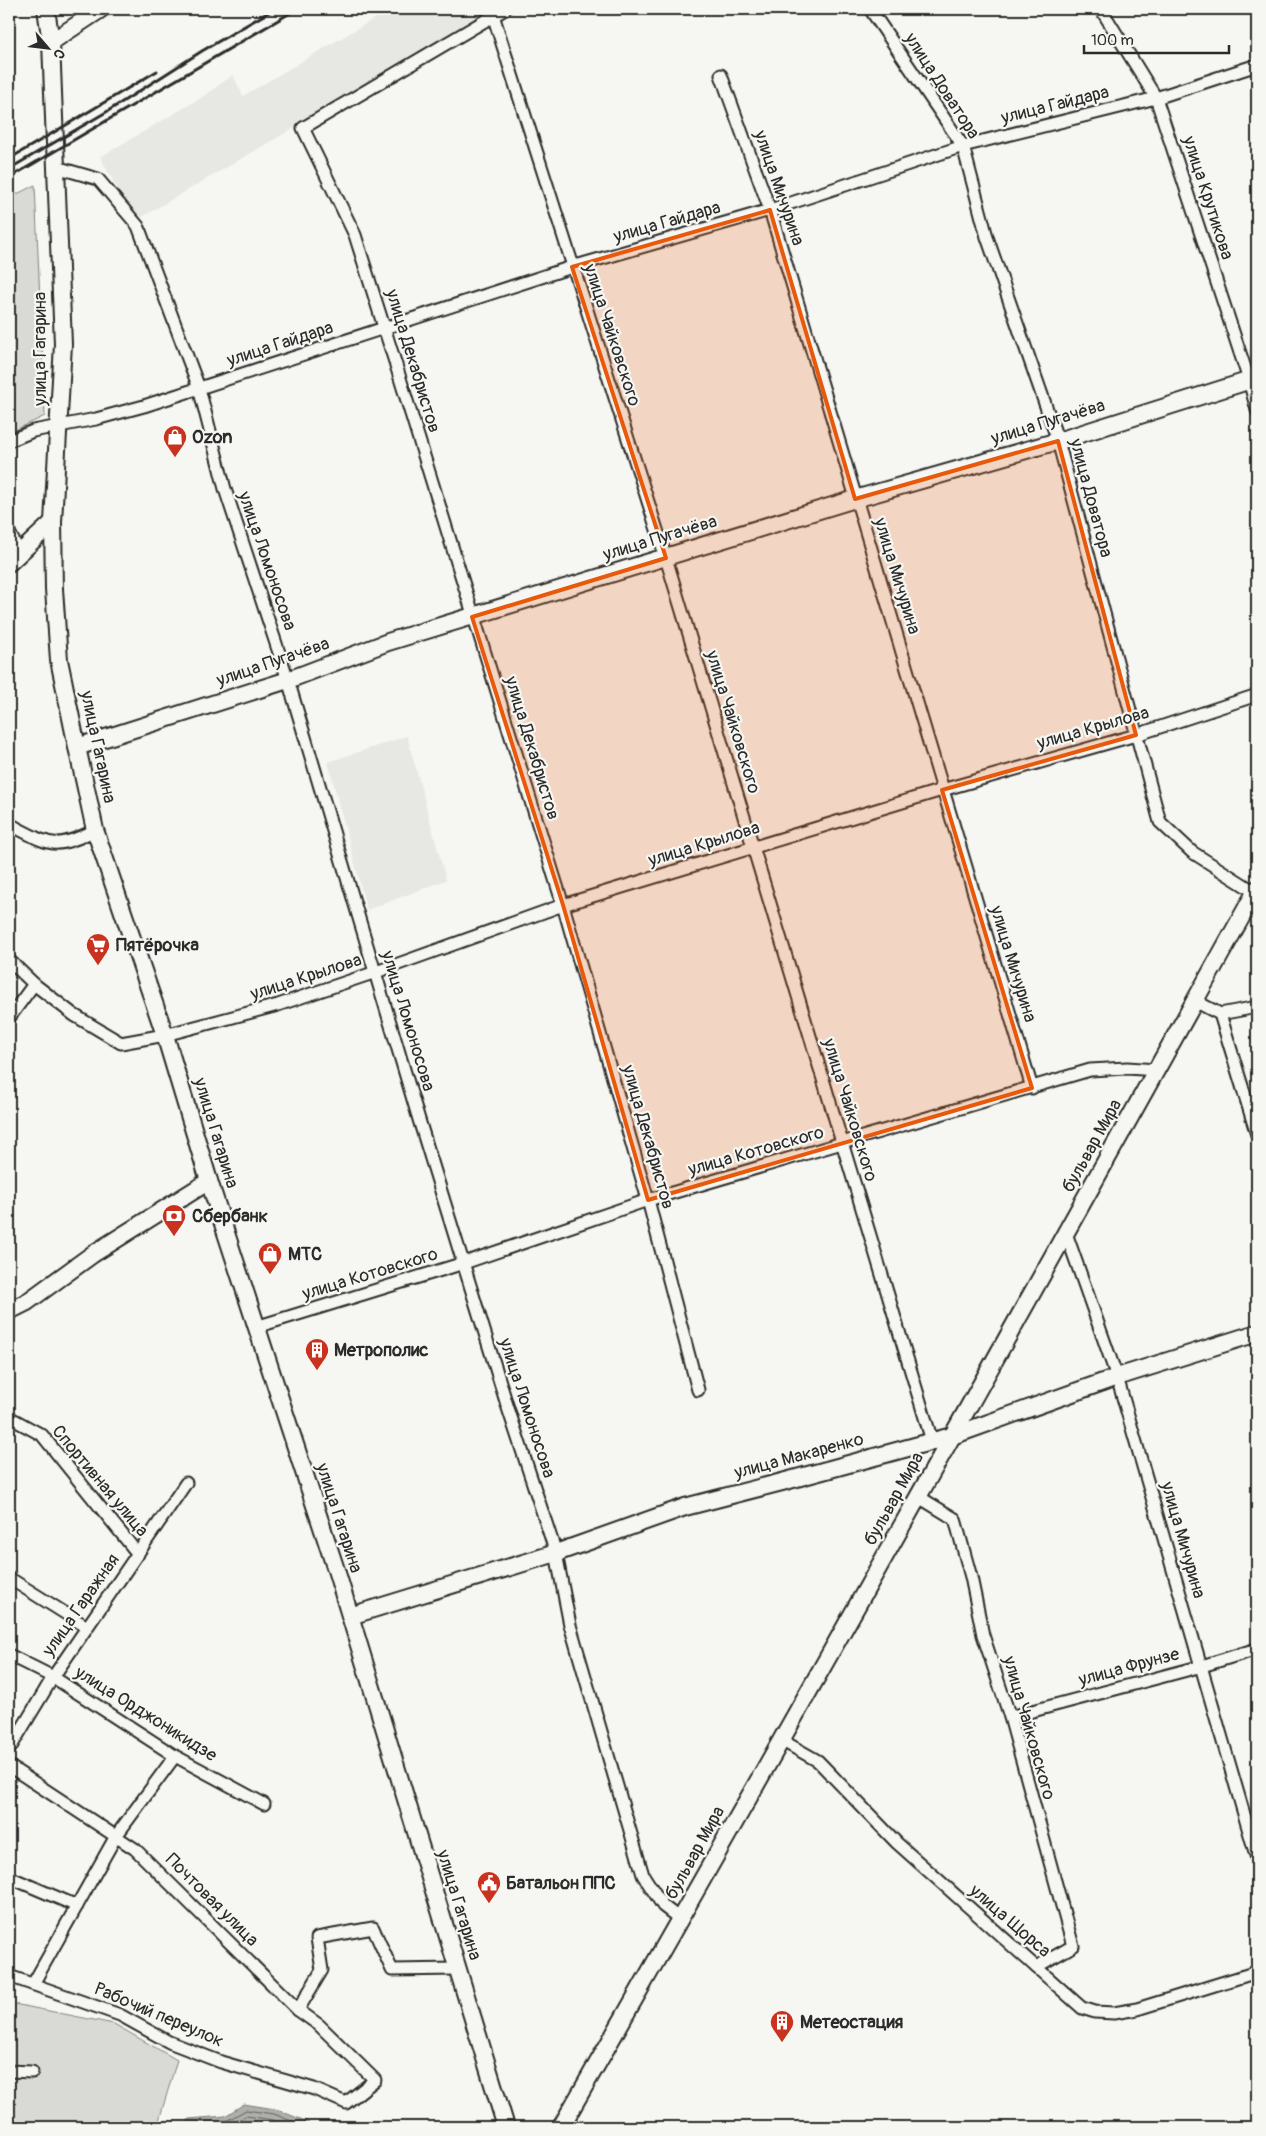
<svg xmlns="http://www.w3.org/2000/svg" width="1266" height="2136" font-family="Pangolin,sans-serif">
<rect width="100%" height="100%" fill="#f6f6f2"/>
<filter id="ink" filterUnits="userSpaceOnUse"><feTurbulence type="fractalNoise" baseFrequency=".02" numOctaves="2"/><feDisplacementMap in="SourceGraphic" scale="10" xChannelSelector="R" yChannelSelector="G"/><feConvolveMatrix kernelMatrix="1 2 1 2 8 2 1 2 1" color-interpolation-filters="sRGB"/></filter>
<g filter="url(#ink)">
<g fill="#e7e7e3">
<path d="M391,9H497L135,221L100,157L201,98L233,75L243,96Z"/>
<path d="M407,736L446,880L367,910L328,762Z"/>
</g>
<g fill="#d9d9d5" stroke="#828280">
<path d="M35,185L45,416L9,433V198Z"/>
<path d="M9,2003L114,2024L177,2060L157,2127H9Z"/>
</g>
<path fill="#aeaeab" stroke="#7a7a78" d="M244,2104L275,2109L308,2122L311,2127H184L189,2119L225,2116Z"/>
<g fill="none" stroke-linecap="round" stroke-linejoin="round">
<g stroke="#5f5f5e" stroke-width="1">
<path d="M190,2127L193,2124L226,2121L246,2110L274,2114L306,2127"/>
<path d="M227,2127L247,2116L273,2120L292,2127"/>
</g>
<g stroke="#2b2b2b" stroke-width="15">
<g id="street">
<path d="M505,9L303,128L355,235L395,362L563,905L648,1200L698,1390"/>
<path d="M870,9L963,146L987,237L1058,441L1160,822L1192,852L1255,892"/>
<path d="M1101,9L1156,98L1249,380L1257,410"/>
<path d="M493,15L666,558L932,1441"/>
<path d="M721,75L770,210L1032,1088"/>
<path d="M56,167L98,179L138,226L199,388L225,489L288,680L420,1123L507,1405L556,1553L570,1625L643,1875L663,1906L681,1920"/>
<path d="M9,441L33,431L96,419L144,406L572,267L770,210L963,146L1156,98L1257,65"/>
<path d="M9,532L20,554"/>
<path d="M9,824C49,844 53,852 95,830"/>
<path d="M9,960L34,984L74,1015L121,1043L165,1035L278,1005L376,972L563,905L942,790L1136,735L1257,695"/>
<path d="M1195,1001L1220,1014L1257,1135"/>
<path d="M1220,1014L1257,1007"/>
<path d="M9,1018L34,984"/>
<path d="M1066,1233L1117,1377L1257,1859"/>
<path d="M256,1327L464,1263L648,1200L1090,1070L1127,1068L1157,1070"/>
<path d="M9,1417L42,1435L138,1554"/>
<path d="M919,1497L955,1519L971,1577L983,1635L1010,1717L1073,1946L1036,1967"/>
<path d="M9,1578L87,1627"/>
<path d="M9,1655L53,1677L175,1756L264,1804"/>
<path d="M1010,1717L1202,1666L1257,1649"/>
<path d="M781,1740L818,1761L897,1843L1082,2008L1095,2012L1114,2013L1137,2009L1257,1972"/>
<path d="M9,1750L53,1677L186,1483"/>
<path d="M9,1766L135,1849L298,2010L319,2025L375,2080L346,2103L314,2089L221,2062L169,2042L120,2015L9,1976"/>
<path d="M9,1877L77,1906"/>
<path d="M33,1984L116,1836L175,1756"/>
<path d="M298,2010L322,1970L317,1938L373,1928L392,1970L457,1969"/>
<path d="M9,2071L32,2072"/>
</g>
</g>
<g stroke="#2b2b2b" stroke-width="20">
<g id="secondary">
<path d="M46,9L51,42L63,344L53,522L54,589L59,660L77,747L95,830L165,1035L209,1181L337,1573L506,2127"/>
<path d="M51,42L101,9"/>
<path d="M9,563L53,522"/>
<path d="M77,747L288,680L388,642L855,499L1058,441L1257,378"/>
<path d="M9,1311L27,1302L93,1254L209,1181"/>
<path d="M350,1616L556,1553L685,1507L782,1482L952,1436L1117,1377L1257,1333"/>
<path d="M561,2127C797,1716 1027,1303 1257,889"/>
</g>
</g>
<use href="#street" stroke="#f6f6f2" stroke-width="11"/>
<use href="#secondary" stroke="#f6f6f2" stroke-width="16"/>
<g stroke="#2b2b2b" stroke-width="3">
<path d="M9,159L157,71"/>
<path d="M9,169L108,111L202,51L274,9"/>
<path d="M9,178L297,9"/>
</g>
</g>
</g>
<path fill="#e8590c" fill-opacity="0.2" stroke="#e8590c" stroke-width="4" stroke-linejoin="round" d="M770,210L855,499L1058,441L1136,735L942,790L1032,1088L648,1200L563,905L472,617L666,558L572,267Z"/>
<defs>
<g id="shop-pin" transform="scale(1.25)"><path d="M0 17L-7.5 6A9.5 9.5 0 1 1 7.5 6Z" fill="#c8321e" stroke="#f6f6f2"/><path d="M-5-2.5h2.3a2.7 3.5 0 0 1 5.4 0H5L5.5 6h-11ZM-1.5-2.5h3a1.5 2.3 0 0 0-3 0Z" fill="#fff"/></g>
<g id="supermarket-pin" transform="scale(1.25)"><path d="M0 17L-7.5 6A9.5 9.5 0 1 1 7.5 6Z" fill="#c8321e" stroke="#f6f6f2"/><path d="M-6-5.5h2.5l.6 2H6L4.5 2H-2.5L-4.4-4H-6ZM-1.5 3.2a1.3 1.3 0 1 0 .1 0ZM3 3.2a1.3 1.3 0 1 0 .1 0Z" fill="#fff"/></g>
<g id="bank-pin" transform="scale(1.25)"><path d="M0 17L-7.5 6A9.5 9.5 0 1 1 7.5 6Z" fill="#c8321e" stroke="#f6f6f2"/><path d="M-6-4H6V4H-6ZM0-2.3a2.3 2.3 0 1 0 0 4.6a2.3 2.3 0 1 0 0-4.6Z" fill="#fff"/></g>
<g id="building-pin" transform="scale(1.25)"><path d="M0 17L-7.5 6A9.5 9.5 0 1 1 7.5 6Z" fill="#c8321e" stroke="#f6f6f2"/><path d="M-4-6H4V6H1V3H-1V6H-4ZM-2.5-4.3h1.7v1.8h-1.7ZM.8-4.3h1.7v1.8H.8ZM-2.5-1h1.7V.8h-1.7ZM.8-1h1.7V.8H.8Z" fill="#fff"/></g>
<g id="civic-pin" transform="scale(1.25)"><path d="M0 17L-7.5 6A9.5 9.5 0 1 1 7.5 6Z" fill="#c8321e" stroke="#f6f6f2"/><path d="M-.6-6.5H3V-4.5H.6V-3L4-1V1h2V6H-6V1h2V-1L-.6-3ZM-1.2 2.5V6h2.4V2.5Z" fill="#fff"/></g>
</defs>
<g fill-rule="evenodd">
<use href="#shop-pin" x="175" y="437"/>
<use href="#supermarket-pin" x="98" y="945"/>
<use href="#bank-pin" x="174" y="1216"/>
<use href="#shop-pin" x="270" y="1254"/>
<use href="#building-pin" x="317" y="1350"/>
<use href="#civic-pin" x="489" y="1883"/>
<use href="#building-pin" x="782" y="2022"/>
</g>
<g text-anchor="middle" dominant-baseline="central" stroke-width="4.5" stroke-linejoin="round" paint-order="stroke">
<g font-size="18" fill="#2b2b2b" stroke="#f6f6f2">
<text transform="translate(942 86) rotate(57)">улица Доватора</text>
<text transform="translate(1055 105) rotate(-14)">улица Гайдара</text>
<text transform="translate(779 188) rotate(71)">улица Мичурина</text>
<text transform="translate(1208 198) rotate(72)">улица Крутикова</text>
<text transform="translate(667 222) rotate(-16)">улица Гайдара</text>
<text transform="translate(612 335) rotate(72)">улица Чайковского</text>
<text transform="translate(280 344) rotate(-18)">улица Гайдара</text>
<text transform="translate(40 349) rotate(-90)">улица Гагарина</text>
<text transform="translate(413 361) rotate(73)">улица Декабристов</text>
<text transform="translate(1048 422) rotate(-17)">улица Пугачёва</text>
<text transform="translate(1091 498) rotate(75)">улица Доватора</text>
<text transform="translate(660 538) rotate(-17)">улица Пугачёва</text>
<text transform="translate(267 561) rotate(71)">улица Ломоносова</text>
<text transform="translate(897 576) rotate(73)">улица Мичурина</text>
<text transform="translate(273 662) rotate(-19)">улица Пугачёва</text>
<text transform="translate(733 722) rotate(73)">улица Чайковского</text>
<text transform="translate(1093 728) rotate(-16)">улица Крылова</text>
<text transform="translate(98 747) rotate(78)">улица Гагарина</text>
<text transform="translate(532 748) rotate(73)">улица Декабристов</text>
<text transform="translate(704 844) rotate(-17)">улица Крылова</text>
<text transform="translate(1013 964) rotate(73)">улица Мичурина</text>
<text transform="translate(306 977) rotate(-18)">улица Крылова</text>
<text transform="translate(408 1021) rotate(73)">улица Ломоносова</text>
<text transform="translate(850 1110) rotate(73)">улица Чайковского</text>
<text transform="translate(216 1133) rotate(73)">улица Гагарина</text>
<text transform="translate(648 1137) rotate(74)">улица Декабристов</text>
<text transform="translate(1092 1146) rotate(-61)">бульвар Мира</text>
<text transform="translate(756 1151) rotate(-16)">улица Котовского</text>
<text transform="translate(370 1274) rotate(-17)">улица Котовского</text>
<text transform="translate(527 1408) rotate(72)">улица Ломоносова</text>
<text transform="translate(799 1456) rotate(-15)">улица Макаренко</text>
<text transform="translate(100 1481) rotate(50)">Спортивная улица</text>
<text transform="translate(894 1499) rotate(-61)">бульвар Мира</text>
<text transform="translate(339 1518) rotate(72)">улица Гагарина</text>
<text transform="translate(1183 1540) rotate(74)">улица Мичурина</text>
<text transform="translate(81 1605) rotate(-55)">улица Гаражная</text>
<text transform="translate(1129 1667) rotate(-15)">улица Фрунзе</text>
<text transform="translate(146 1714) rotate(32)">улица Орджоникидзе</text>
<text transform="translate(1029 1728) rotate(74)">улица Чайковского</text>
<text transform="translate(695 1853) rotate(-61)">бульвар Мира</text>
<text transform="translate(212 1900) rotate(45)">Почтовая улица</text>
<text transform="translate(459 1905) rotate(73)">улица Гагарина</text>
<text transform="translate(1010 1921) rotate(41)">улица Щорса</text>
<text transform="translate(159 2015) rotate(23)">Рабочий переулок</text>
</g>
<g font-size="18" font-weight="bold" fill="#2b2b2b" stroke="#f6f6f2" text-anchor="start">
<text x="192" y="437">Ozon</text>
<text x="116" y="945">Пятёрочка</text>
<text x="192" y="1216">Сбербанк</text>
<text x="288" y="1254">МТС</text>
<text x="334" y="1350">Метрополис</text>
<text x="506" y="1883">Батальон ППС</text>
<text x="800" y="2022">Метеостация</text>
</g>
</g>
<rect width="1266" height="2136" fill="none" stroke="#f6f6f2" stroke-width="30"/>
<rect x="15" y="15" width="1236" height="2106" fill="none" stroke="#2b2b2b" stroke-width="2" filter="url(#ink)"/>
<g transform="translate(48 48) rotate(118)" stroke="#f6f6f2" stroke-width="4" paint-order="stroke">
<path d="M0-4L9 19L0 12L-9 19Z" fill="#2b2b2b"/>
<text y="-8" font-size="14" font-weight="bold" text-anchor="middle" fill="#2b2b2b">С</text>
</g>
<path d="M1084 45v8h145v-8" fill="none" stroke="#2b2b2b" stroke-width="2.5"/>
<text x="1091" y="45" font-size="15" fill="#2b2b2b" stroke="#f6f6f2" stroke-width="4" paint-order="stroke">100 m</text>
</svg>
